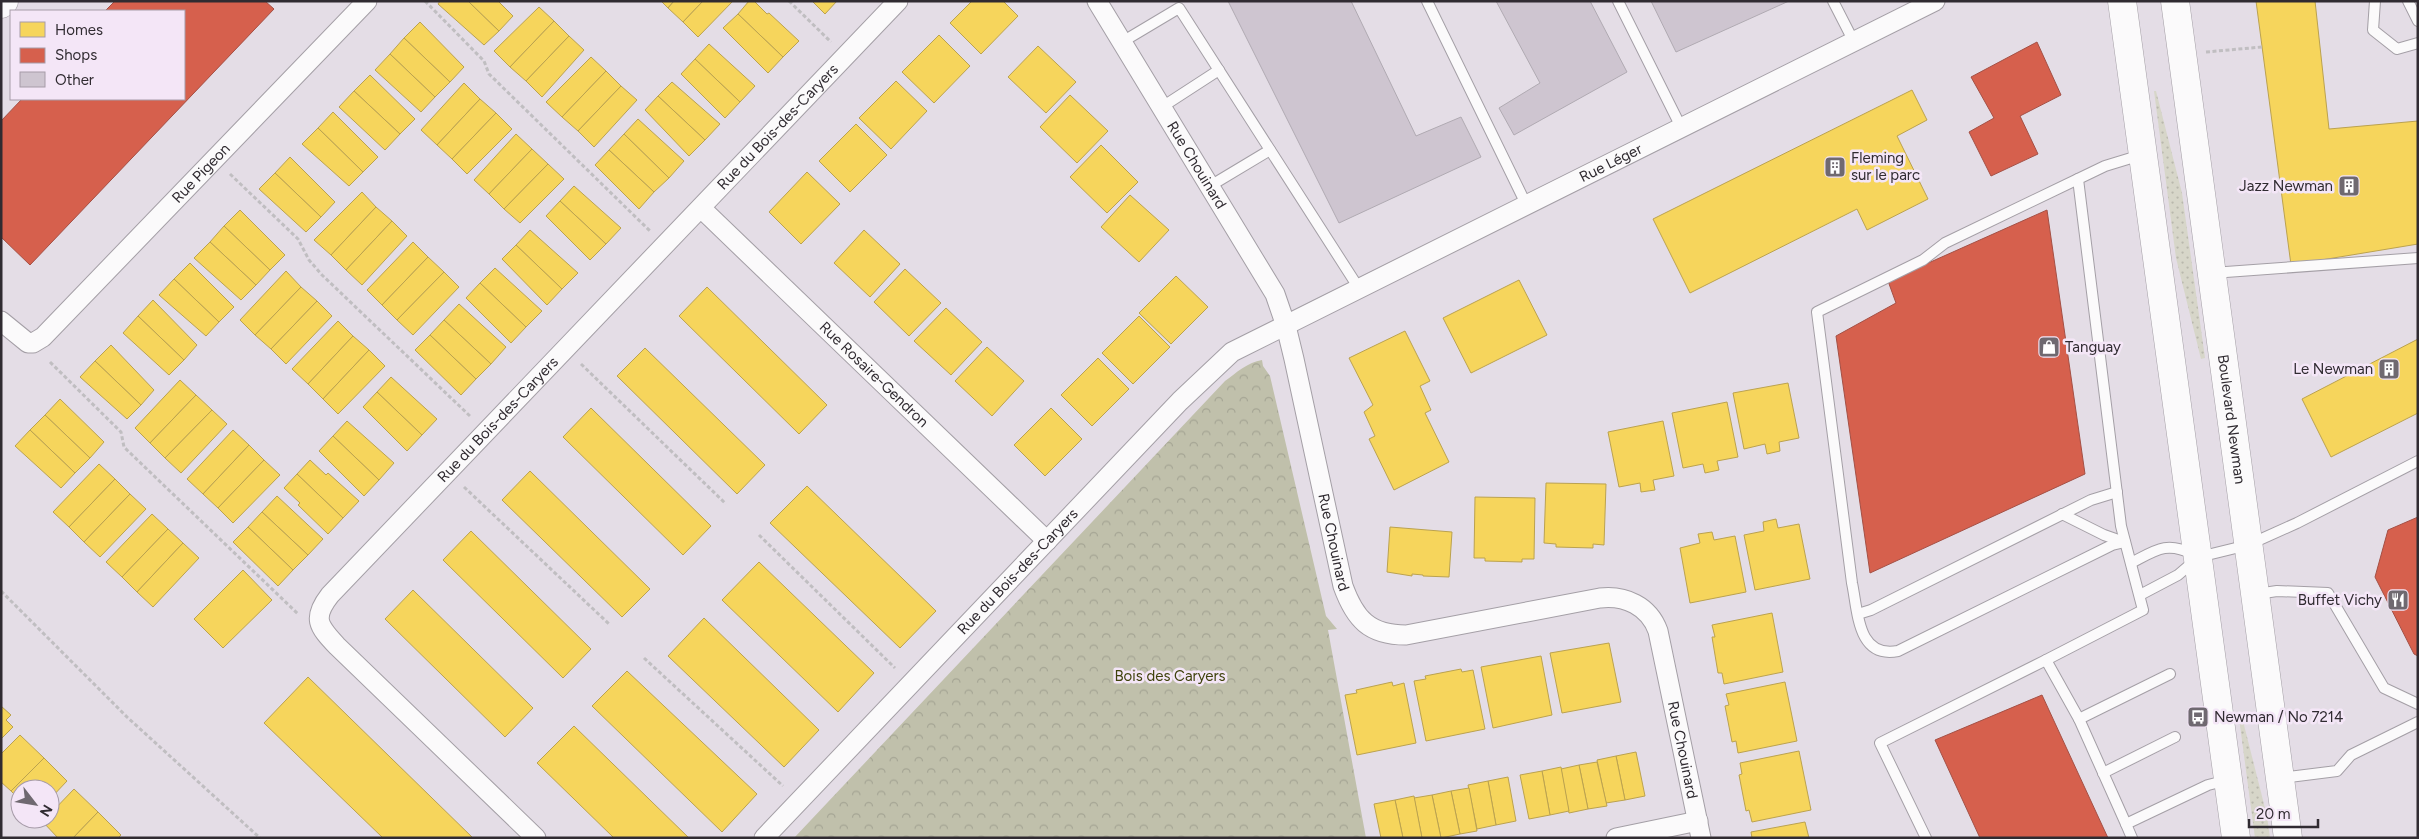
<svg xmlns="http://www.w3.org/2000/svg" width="2419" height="839" font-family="Figtree,sans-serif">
<defs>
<pattern id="grass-dots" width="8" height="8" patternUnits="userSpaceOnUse" patternTransform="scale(1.25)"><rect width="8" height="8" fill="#d7d6c9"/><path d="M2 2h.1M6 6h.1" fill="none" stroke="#b9b8ad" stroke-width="1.8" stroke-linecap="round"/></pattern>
<pattern id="forest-crowns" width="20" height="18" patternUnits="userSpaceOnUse" patternTransform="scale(1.25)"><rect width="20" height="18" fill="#c0c0ab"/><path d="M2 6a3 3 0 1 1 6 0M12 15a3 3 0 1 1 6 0" fill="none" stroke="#a5a594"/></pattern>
</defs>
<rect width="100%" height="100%" fill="#e4dde6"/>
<g fill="url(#grass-dots)">
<path d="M2154,91H2156L2182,193L2205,358L2201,359L2176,258Z"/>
<path d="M2242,717L2267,816L2270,838H2255L2239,718Z"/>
</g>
<path fill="url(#forest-crowns)" d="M1262,360L1263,366L1270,376L1326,616L1337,629L1328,630L1366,838H794L1225,381C1236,373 1248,362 1262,360Z"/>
<g fill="#f6d55c" stroke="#bba24f">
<path d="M440,1H468L499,31L484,45L438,4Z"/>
<path d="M498,1L513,16L499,31L468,1Z"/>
<path d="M661,1H674L668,8Z"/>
<path d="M674,1H703L683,22L668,8Z"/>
<path d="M703,1H733L698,37L683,22Z"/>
<path d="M749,1H754L767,14L769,13L799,41L783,57L738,14Z"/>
<path d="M812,1H837L825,14Z"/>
<path d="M972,1H1003L1018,16L981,54L950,23Z"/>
<path d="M2256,1H2315L2329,129L2418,121V244L2291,265Z"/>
<path d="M539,7L554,21L510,67L494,51Z"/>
<path d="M738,14L783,57L768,73L723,28Z"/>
<path d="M554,21L569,36L526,81L510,67Z"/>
<path d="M420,22L464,67L450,82L404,38Z"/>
<path d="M939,35L970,66L934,103L902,72Z"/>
<path d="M569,36L584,50L542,97L526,81Z"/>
<path d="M404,38L450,82L435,97L390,54Z"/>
<path d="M709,44L755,86L740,102L695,59Z"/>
<path d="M1038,46L1076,82L1046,113L1008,77Z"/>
<path d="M390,54L435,97L421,112L375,70Z"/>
<path d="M591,57L606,71L562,117L546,102Z"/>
<path d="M695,59L740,102L725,118L681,74Z"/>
<path d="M606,71L621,86L578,131L562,117Z"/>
<path d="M370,75L415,119L400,134L354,91Z"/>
<path d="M896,81L927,111L891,149L859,118Z"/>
<path d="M672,82L720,124L705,140L658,96Z"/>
<path d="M464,83L480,99L437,145L421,130Z"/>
<path d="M621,86L637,100L594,147L578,131Z"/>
<path d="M1912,90L1927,120L1897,136L1928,199L1867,230L1857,209L1690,293L1653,219Z"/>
<path d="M354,91L400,134L385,150L339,107Z"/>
<path d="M1070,95L1108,131L1077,163L1040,127Z"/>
<path d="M658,96L705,140L689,156L645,110Z"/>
<path d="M480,99L496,113L452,159L437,145Z"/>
<path d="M333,112L378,157L363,172L318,128Z"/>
<path d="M496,113L512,129L467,174L452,159Z"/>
<path d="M638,119L684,161L669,178L624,134Z"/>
<path d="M856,124L887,155L850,192L819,161Z"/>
<path d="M318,128L363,172L349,186L302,144Z"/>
<path d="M516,134L532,149L489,194L474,180Z"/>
<path d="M624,134L669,178L654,192L609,150Z"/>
<path d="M1101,145L1138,182L1107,213L1070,177Z"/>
<path d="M532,149L548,164L504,209L489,194Z"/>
<path d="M609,150L654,192L639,209L595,165Z"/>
<path d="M290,157L335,202L321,217L275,173Z"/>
<path d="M548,164L564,179L520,223L504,209Z"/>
<path d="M807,172L840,204L801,244L769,212Z"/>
<path d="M275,173L321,217L306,232L259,189Z"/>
<path d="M574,186L621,228L606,244L560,201Z"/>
<path d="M362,192L376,207L331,255L314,240Z"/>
<path d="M1130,195L1169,230L1139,262L1101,227Z"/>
<path d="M560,201L606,244L590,260L546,216Z"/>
<path d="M376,207L392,221L346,270L331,255Z"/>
<path d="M240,210L285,255L270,270L224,226Z"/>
<path d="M392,221L407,236L362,285L346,270Z"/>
<path d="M224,226L270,270L256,285L210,242Z"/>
<path d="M530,230L578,273L562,289L516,245Z"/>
<path d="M864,230L900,264L870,297L834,263Z"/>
<path d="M210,242L256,285L241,300L194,258Z"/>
<path d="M413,242L428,257L382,305L367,290Z"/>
<path d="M516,245L562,289L547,305L502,259Z"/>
<path d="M428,257L444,272L397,320L382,305Z"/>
<path d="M190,263L234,307L219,322L174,279Z"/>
<path d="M495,268L542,311L526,327L480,283Z"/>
<path d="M905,269L941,303L909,336L874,302Z"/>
<path d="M286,271L301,287L255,335L240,320Z"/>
<path d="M444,272L459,287L413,335L397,320Z"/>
<path d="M1176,276L1208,307L1171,344L1139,313Z"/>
<path d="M174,279L219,322L206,336L159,295Z"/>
<path d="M1519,280L1547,335L1471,373L1443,318Z"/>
<path d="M480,283L526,327L511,343L466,298Z"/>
<path d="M301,287L317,301L271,349L255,335Z"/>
<path d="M707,287L827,405L799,434L679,316Z"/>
<path d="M153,300L197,345L184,360L138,316Z"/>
<path d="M317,301L332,316L286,364L271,349Z"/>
<path d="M459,304L506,347L491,364L444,320Z"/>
<path d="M946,308L982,342L951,375L914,341Z"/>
<path d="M138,316L184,360L169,375L123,333Z"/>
<path d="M1139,316L1170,347L1133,384L1102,353Z"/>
<path d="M444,320L491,364L476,379L430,335Z"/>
<path d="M338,321L353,336L308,384L292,369Z"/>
<path d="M1405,331L1430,381L1420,386L1431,410L1425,413L1449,462L1394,490L1369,439L1375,436L1364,412L1373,405L1349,358Z"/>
<path d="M430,335L476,379L461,395L415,350Z"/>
<path d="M353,336L369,350L323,399L308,384Z"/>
<path d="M2418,339V413L2331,457L2302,399Z"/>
<path d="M111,345L154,390L141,405L95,361Z"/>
<path d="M987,347L1024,381L992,416L955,381Z"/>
<path d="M645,348L765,465L737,494L617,376Z"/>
<path d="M369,350L385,366L338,414L323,399Z"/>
<path d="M1098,358L1129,389L1092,426L1061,395Z"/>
<path d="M95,361L141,405L127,419L80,377Z"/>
<path d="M391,377L437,419L422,435L377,392Z"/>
<path d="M180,380L196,395L150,443L135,428Z"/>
<path d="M1788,383L1799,438L1779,442L1780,451L1767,454L1765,444L1744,449L1733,393Z"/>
<path d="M377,392L422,435L407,451L363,407Z"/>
<path d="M196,395L212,410L165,458L150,443Z"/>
<path d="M60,399L104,442L90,458L45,415Z"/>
<path d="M1727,402L1738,457L1717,461L1719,470L1705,473L1703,464L1683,468L1672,413Z"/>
<path d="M591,408L711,526L683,555L563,437Z"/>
<path d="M1051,408L1082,439L1045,476L1014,445Z"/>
<path d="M212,410L227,424L181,473L165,458Z"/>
<path d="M45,415L90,458L75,473L30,430Z"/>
<path d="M347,421L394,463L379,480L333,436Z"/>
<path d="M1663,421L1674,476L1653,480L1655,490L1641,492L1640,483L1619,487L1608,432Z"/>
<path d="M30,430L75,473L61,488L15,446Z"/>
<path d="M233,430L249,445L203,494L187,479Z"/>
<path d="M333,436L379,480L364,496L319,451Z"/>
<path d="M249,445L264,460L218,508L203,494Z"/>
<path d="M264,460L280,475L233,523L218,508Z"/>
<path d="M310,460L326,475L328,473L359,501L343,518L297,474Z"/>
<path d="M99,464L115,479L69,527L53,512Z"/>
<path d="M530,471L650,589L622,617L502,500Z"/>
<path d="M297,474L343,518L328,534L298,505L300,503L284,488Z"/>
<path d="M115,479L130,494L84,542L69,527Z"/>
<path d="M1546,483L1606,484L1604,545L1593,544V548L1556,547V544L1544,543Z"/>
<path d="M807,486L936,611L900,648L770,523Z"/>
<path d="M130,494L146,509L100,557L84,542Z"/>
<path d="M277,496L323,539L308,555L262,512Z"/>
<path d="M1475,497L1535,498L1534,559H1522V562L1485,561V558H1474Z"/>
<path d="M262,512L308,555L293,570L248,527Z"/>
<path d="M152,514L168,529L122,577L106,562Z"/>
<path d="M1776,519L1778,528L1799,524L1810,579L1755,590L1744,535L1764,531L1763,522Z"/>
<path d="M248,527L293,570L278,586L233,542Z"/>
<path d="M1390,527L1452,532L1449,577L1423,576V575L1412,574V576L1387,572Z"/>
<path d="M168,529L183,543L137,592L122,577Z"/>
<path d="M471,531L591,649L563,678L443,560Z"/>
<path d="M1712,532L1714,540L1735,536L1746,592L1690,603L1680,548L1700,543L1698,534Z"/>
<path d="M183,543L199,558L153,607L137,592Z"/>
<path d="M759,562L874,673L838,712L722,600Z"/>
<path d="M243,570L272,600L223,648L194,619Z"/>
<path d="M413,590L533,708L505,737L385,619Z"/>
<path d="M1772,613L1783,672L1724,684L1722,673H1718L1712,637H1715L1712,625Z"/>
<path d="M704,618L819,730L784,767L668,656Z"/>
<path d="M1609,643L1621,702L1562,713L1550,653Z"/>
<path d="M1541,656L1552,715L1493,728L1481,667Z"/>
<path d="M1461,669L1462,672L1473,670L1485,729L1426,741L1414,681L1426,679L1425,676Z"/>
<path d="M627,671L757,794L722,832L592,706Z"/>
<path d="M308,677L473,838H383L264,723Z"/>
<path d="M1392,682L1393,686L1404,683L1416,743L1357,755L1345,695L1357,693L1356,690Z"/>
<path d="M1785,682L1797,741L1738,753L1736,741L1732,742L1725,706L1729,705L1726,694Z"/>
<path d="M1,706L11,715L6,720L13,727L1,739Z"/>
<path d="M574,726L689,838H614L537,763Z"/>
<path d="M20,735L44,758L11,791L1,782V754Z"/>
<path d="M1799,751L1811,810L1752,822L1749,810L1746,811L1739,775L1742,774L1740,763Z"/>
<path d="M1636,752L1645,796L1625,800L1616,756Z"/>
<path d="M1616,756L1625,800L1606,803L1597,760Z"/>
<path d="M44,758L67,781L50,799V789H20V800L11,791Z"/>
<path d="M1597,762L1607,806L1588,809L1579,765Z"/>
<path d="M1579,765L1588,809L1569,813L1561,769Z"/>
<path d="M1561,767L1569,811L1550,815L1542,771Z"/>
<path d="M1542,771L1550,815L1529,819L1520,775Z"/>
<path d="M1508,777L1516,821L1496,825L1488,781Z"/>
<path d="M1488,781L1496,825L1477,829L1468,785Z"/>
<path d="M1469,788L1477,831L1460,834L1451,791Z"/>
<path d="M74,789L98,812L73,838H58L43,822L46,819H50V814Z"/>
<path d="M1451,791L1460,834L1441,838L1432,795Z"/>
<path d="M1432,795L1441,838H1422L1414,798Z"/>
<path d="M1414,796L1422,838H1403L1395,800Z"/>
<path d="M1395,800L1403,838H1381L1374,804Z"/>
<path d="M98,812L121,835L118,838H73Z"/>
<path d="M1805,822L1809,838H1752L1751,832Z"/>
</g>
<g fill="#d6604d" stroke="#a45045">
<path d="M115,1H265L274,9L30,265L1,237V121L22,99H184V11H105Z"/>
<path d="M2037,42L2061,95L2020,116L2038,154L1991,176L1969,132L1994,118L1971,77Z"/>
<path d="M2047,210L2085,474L1870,573L1836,336L1896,303L1888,281Z"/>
<path d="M2418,517V656L2414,654L2375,577L2388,530Z"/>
<path d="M2042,695L2108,838H1980L1935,740Z"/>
</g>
<g fill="#cec5d0" stroke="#b0aab2">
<path d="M1228,1H1351L1416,136L1461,117L1481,157L1339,223Z"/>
<path d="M1496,1H1590L1627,72L1514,135L1499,108L1540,83Z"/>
<path d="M1651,1H1789L1676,52Z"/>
</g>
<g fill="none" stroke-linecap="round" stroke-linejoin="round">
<g stroke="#a49fa6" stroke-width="12">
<g id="lane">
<path d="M1427,1L1527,206"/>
<path d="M1618,1L1682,129"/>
<path d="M1833,1L1854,42"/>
<path d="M2375,1L2373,30L2397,49L2418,43"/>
<path d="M2408,1L2418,21"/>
<path d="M1122,42L1179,8L1360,290"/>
<path d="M1162,107L1219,70"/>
<path d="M2078,179L1945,243L1923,260L1817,312L1852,583C1858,611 1857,659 1898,651L2112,545L2125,542"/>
<path d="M1210,186L1270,150"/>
<path d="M2212,273L2418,258"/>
<path d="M2062,514L2104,535L2124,542"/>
<path d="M2131,563C2156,550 2166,541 2193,554"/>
<path d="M2257,594L2277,591L2328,593L2384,688L2418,704"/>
<path d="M2140,595L2178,575L2199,557L2248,545L2297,523L2418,461"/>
<path d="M1858,614L1871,610L2091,500L2117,492"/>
<path d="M2079,719L2170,674"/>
<path d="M2103,773L2175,737"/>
<path d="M2281,778L2337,771L2351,755L2418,722"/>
<path d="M2126,824L2079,719L2046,660L2143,610L2121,526L2078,179L2105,166L2141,155"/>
<path d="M1926,838L1880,743L2046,660"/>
<path d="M2132,838L2126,824L2208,785L2228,780"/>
</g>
</g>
<g stroke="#a49fa6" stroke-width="21">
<g id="street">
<path id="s1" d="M1097,1L1275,294L1286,326L1294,359L1343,586C1355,619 1369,635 1406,635L1600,598C1625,595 1649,606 1658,631L1701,838"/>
<path id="s2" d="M701,208L1047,541"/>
<path id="s3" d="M1,321L28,343H33L43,337L367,1"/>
<path id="s4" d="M536,838L337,646C318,626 312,618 330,595L898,1"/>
<path id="s5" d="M764,838L1180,401L1232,352L1935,1"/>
<path d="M1616,838L1698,821"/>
</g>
</g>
<g stroke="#a49fa6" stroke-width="29">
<g id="secondary">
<path d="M2122,1L2236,838"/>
<path id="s6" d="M2175,1L2288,838"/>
<path d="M1,4L4,1"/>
</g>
</g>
<g stroke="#c0bec1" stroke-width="3" stroke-dasharray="4 2.5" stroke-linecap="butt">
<path d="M425,1L484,61L489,74L650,231"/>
<path d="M789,1L831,42"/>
<path d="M2206,52L2262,47"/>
<path d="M230,174L298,239L309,260L322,275L471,417"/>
<path d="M50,362L121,432L124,447L127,450L298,614"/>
<path d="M581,364L726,504"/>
<path d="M464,487L609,624"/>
<path d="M759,535L895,668"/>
<path d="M1,591L127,717L260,838"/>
<path d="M644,658L783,786"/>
</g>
<use href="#lane" stroke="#fbfafb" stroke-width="10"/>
<use href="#street" stroke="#fbfafb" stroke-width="19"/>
<use href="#secondary" stroke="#fbfafb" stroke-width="28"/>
</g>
<defs>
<g id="building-square" transform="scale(1.125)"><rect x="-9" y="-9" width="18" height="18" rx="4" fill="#6f6970" stroke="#f4e6f7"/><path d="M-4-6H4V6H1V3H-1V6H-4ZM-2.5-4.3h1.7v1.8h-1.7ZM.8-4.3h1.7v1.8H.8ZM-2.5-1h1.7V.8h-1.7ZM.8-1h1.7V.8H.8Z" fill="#fff"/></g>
<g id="shop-square" transform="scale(1.125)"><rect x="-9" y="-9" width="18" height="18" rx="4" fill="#6f6970" stroke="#f4e6f7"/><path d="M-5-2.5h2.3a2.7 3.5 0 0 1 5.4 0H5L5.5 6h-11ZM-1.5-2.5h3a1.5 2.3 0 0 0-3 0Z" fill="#fff"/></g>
<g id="restaurant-square" transform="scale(1.125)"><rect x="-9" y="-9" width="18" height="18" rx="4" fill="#6f6970" stroke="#f4e6f7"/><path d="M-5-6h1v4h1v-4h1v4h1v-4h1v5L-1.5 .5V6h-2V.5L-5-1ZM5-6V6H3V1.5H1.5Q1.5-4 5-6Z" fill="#fff"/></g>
<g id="bus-square" transform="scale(1.125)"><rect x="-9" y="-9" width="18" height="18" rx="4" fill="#6f6970" stroke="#f4e6f7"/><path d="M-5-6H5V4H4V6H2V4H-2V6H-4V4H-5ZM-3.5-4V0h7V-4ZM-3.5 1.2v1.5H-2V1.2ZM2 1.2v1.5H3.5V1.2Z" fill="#fff"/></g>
</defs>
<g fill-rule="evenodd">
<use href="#building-square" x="1835" y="167"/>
<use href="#building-square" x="2349" y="186"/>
<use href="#shop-square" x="2049" y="347"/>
<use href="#building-square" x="2389" y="369"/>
<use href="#restaurant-square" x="2398" y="600"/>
<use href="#bus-square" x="2198" y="717"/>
</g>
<g text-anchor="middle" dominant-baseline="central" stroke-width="5" stroke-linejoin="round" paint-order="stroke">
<g font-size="15" fill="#302b31" stroke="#f4e6f7">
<text stroke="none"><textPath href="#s4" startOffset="984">Rue du Bois-des-Caryers</textPath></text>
<text stroke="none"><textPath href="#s5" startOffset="1098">Rue Léger</textPath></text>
<text stroke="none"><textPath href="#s1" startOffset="192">Rue Chouinard</textPath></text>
<text stroke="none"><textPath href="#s3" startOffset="279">Rue Pigeon</textPath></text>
<text stroke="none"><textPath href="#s2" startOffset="240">Rue Rosaire-Gendron</textPath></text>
<text stroke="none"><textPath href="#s6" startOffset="422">Boulevard Newman</textPath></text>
<text stroke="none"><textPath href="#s4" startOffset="579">Rue du Bois-des-Caryers</textPath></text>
<text stroke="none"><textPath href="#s1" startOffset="598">Rue Chouinard</textPath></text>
<text stroke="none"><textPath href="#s5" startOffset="368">Rue du Bois-des-Caryers</textPath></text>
<text stroke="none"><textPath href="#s1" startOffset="1121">Rue Chouinard</textPath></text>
</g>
<g font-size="15" fill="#302b31" stroke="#f4e6f7" text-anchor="start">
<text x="1851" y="158">Fleming<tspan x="1851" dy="17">sur le parc</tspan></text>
<text x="2333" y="186" text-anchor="end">Jazz Newman</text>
<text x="2065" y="347">Tanguay</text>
<text x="2373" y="369" text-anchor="end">Le Newman</text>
<text x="2382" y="600" text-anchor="end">Buffet Vichy</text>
<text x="2214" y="717">Newman / No 7214</text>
</g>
<g font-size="15" fill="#3e410a" stroke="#f4e6f7">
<text x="1170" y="676">Bois des Caryers</text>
</g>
</g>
<rect width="2419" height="839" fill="none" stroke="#302b31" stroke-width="5"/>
<rect x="10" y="10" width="175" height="90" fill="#f4e6f7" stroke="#a69ba8"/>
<rect x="20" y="22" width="25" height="15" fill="#f6d55c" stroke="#a69ba8"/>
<text x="55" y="35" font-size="15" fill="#302b31">Homes</text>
<rect x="20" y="48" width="25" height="15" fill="#d6604d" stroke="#a69ba8"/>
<text x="55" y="60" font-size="15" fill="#302b31">Shops</text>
<rect x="20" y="72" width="25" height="15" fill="#cec5d0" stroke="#a69ba8"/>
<text x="55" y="85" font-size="15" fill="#302b31">Other</text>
<g transform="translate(35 804) rotate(121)"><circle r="24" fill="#f4e6f7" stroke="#a69ba8"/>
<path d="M0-4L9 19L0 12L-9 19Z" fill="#6f6970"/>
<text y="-8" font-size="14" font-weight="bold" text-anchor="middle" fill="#302b31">N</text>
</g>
<path d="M2249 819v8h69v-8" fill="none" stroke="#302b31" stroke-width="2.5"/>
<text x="2256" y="819" font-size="15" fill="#302b31" stroke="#f4e6f7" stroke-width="4" paint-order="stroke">20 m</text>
</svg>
